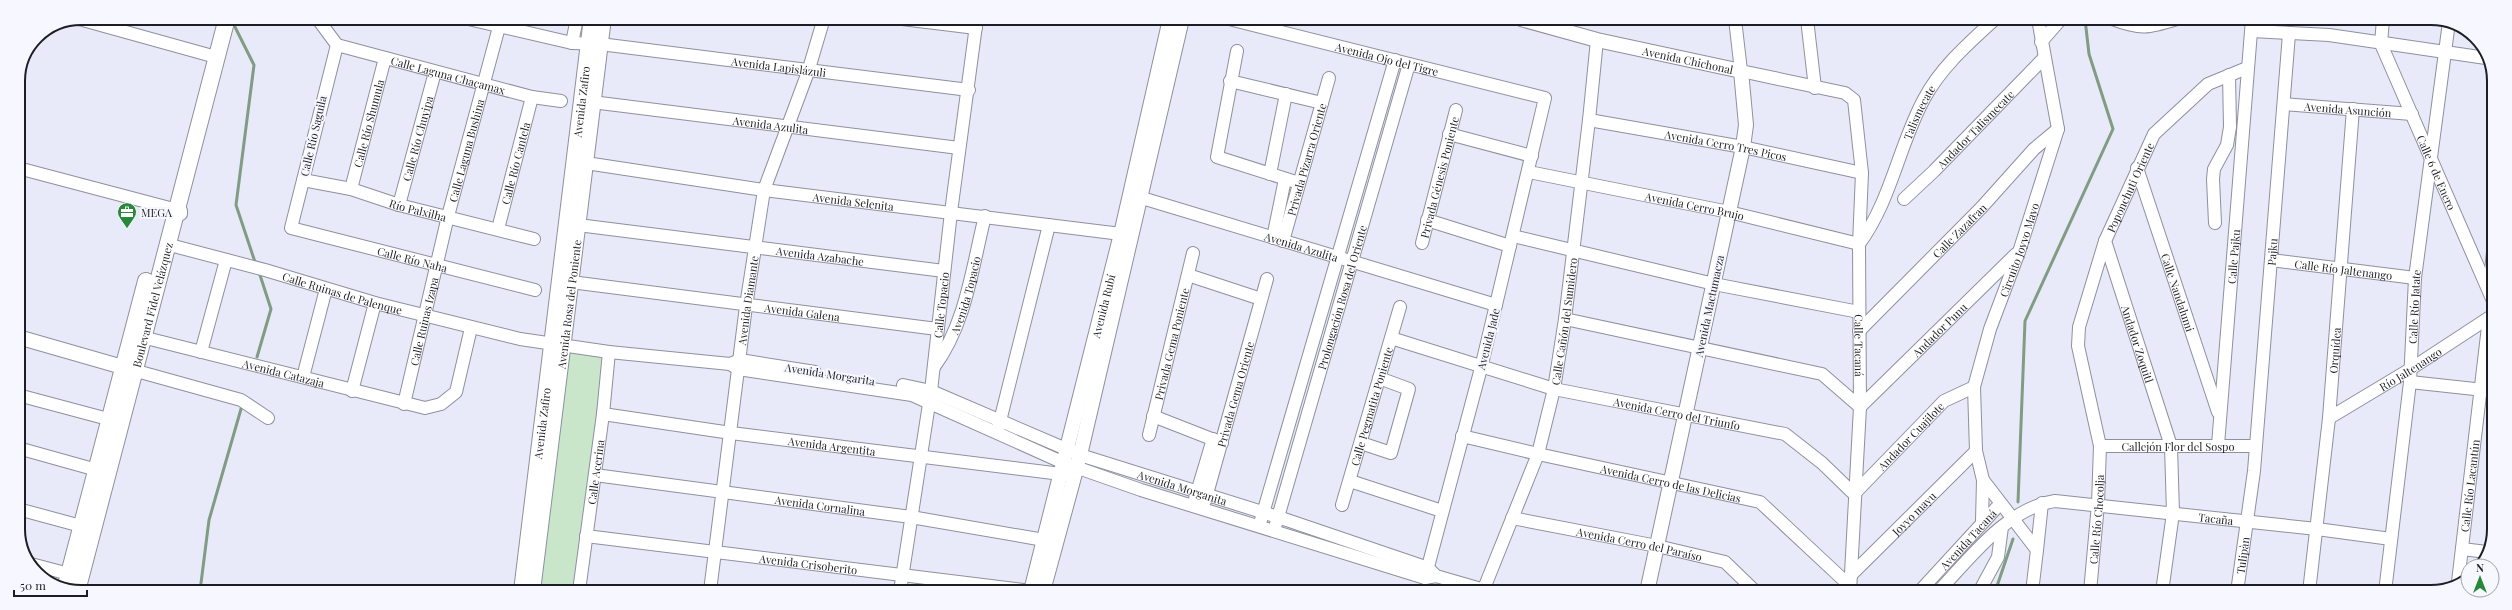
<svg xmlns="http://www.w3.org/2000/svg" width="2512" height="610" font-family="'Playfair Display',serif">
<rect width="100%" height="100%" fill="#e8eafa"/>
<path fill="#c9e6cb" d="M568,350L606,355L574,591H535Z"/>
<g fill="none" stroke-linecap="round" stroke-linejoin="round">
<g stroke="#809c82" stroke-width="3">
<path d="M232,21L254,65L236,205L256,265"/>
<path d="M257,357L271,309L259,272"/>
<path d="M2018,502L2025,321L2113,129L2089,54L2085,19"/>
<path d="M200,591L209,520L241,409"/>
<path d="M1995,592L2013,539"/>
</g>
<g stroke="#8e909e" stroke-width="14">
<g id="minor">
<path d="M317,18L337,45"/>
<path id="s1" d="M464,18L572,43L600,44L969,90"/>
<path d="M894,18L976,28"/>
<path d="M79,19L216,57"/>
<path id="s2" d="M1229,19L1545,98L1481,368L1425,578"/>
<path id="s3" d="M1735,19L1741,71L1845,93L1854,100L1862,173L1859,244L1860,407L1850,592"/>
<path d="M1807,19L1815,88"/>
<path d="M1955,19H1976"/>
<path d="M2112,19C2141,30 2148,28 2177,19"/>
<path id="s4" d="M2383,19L2381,44L2493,301"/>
<path d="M2252,31L2329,35L2486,58"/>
<path d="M2041,42L2061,19"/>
<path d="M572,43L577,18"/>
<path id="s5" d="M337,45L291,228L535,290"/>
<path id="s6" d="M337,45L532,97L561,101"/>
<path d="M1237,51L1217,157L1299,183"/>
<path d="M1230,81L1322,103"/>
<path id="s7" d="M584,101L959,148"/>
<path id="s8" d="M2284,104L2412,114"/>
<path id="s9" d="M1589,120L1743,147L1862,173"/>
<path d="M1449,134L1532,156"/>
<path id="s10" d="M586,163L764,190L1121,234"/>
<path d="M18,168L181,211V214"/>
<path id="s11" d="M2137,168L2218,412"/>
<path id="s12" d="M1529,172L1729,212L1859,244C1891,201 1899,145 1924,99C1941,67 1969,43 1995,19"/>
<path d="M1270,174L1286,94"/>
<path id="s13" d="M303,180L351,189L399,205L534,239"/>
<path id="s14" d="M351,189L385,58"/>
<path id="s15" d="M1132,195L1496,305"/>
<path id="s16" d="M1904,199L1934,171L2044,58"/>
<path id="s17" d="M399,205L435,72"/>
<path d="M1427,220L1510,246"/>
<path d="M2215,223L2213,179L2214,169L2227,145L2230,127L2229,75"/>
<path id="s18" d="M578,225L944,271"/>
<path id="s19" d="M498,229L532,97"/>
<path d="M1513,236L1714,284L1859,312"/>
<path d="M1273,238L1285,179"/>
<path id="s20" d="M1283,241L1329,78"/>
<path id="s21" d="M2105,241L2171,446L2173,513L2162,592"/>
<path id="s22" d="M1422,243L1456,110"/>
<path id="s23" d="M166,244L265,270L375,303L520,339L609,352L730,364L738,369L912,395L1064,463L1141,490L1425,578L1436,576"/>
<path id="s24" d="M2271,260L2415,278"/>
<path d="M1188,275L1261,299"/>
<path id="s25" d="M571,282L937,329"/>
<path d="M2489,290L2493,252"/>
<path id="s26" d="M1565,319L1822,374L1860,407L2016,254"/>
<path id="s27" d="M1859,331L1982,207L2034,149L2058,129"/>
<path id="s28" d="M142,337L425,408L441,404L456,392L471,328"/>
<path id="s29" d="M1391,338L1554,389L1785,434L1822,463L1854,494L1944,401L1974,387"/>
<path d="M201,352L226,260"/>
<path d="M730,364L740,360L815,372"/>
<path id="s30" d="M934,367C966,324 972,268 985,216"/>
<path d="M133,370L241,400L268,418"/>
<path d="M303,377L326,289"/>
<path d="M2410,382L2493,391"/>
<path id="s31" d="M903,385L931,391L1080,455L1278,517L1428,568L1436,576L1488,591"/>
<path d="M352,391L375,303"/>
<path d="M18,395L108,419"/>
<path id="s32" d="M404,404L448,216L499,27"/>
<path id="s33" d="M603,414L731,433L1069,475"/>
<path d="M1153,416L1222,443"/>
<path id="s34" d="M2329,418L2409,370L2493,315"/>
<path d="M998,429L1049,225"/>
<path id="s35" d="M1149,435L1193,253"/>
<path id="s36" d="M1462,436L1538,454L1760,502L1850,586"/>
<path d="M1361,443L1391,453L1409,389L1379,378"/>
<path id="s37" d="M2218,445L2252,19"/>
<path id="s38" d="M2100,446H2256"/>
<path d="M18,448L104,472"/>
<path id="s39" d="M595,475L911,517L1044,540"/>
<path d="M1350,481L1442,511"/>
<path d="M1195,499L1213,439"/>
<path id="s40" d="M1205,501L1267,279"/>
<path id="s41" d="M1342,505L1400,307"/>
<path d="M18,509L81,526"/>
<path id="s42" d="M1512,518L1657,546L1725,562L1756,592"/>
<path d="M1261,520L1395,60"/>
<path d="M1982,521L1983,480"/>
<path id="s43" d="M1276,524L1409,64"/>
<path id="s44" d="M586,536L1031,591"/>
<path d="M2462,549L2487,552"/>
<path d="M2037,550L2042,503"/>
<path d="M31,564L69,574"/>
<path id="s45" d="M1851,575L1976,451"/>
<path id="s46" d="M2458,582L2489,318"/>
<path id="s47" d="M579,591L603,414L609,352"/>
<path id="s48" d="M710,591L746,306L764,190L808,72L824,18"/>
<path id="s49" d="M900,591L931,391L951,212L977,18"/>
<path id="s50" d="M1483,591L1538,454L1554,389L1565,319L1589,120L1597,40"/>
<path id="s51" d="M1919,592L2000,504"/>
<path id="s52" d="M1938,592C1970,558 2007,508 2055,501L2317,529L2391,539"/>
<path d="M1979,592L1998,557L2002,527"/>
<path id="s53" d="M2032,592L2037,550L1983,480L1976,451L1974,387L1990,329L2019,252L2058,129L2038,19"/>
<path id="s54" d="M2090,592L2098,504L2100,446L2078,346L2079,327L2105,241L2154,134L2208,84L2247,68"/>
<path id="s55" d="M2237,592L2254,471L2289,34"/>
<path id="s56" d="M2309,592L2329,418L2353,109"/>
<path id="s57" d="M2385,592L2410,382L2415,278L2449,22"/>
</g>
</g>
<g stroke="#8e909e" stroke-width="16">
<g id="tertiary">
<path id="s58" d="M1521,19L1597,40L1741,71L1746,125L1743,147L1647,592"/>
<path d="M18,337L133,370"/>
<path id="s59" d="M521,591L591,18"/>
<path id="s60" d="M533,591L604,18"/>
<path id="s61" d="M1031,591L1121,234L1170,19"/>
<path d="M1043,591L1080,455L1182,19"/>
</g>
</g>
<g stroke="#8e909e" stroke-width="18">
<g id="secondary">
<path d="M65,589L146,281"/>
<path id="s62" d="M77,591L227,18"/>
</g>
</g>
<use href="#minor" stroke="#fff" stroke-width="12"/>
<use href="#tertiary" stroke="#fff" stroke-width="14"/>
<use href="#secondary" stroke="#fff" stroke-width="16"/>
</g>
<defs>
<g id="office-pin" transform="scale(1)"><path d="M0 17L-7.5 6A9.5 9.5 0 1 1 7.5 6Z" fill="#28883a" stroke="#f7f8ff"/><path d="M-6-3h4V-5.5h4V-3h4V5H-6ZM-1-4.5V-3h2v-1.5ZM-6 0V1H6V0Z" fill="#fff"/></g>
</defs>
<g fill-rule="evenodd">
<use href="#office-pin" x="127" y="212"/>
</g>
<g text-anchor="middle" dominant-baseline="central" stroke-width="4" stroke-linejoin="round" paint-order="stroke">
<g font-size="11" fill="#1d1d23" stroke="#f7f8ff">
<text stroke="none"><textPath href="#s2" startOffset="163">Avenida Ojo del Tigre</textPath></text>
<text stroke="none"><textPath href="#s58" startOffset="172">Avenida Chichonal</textPath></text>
<text stroke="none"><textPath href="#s1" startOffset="319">Avenida Lapislázuli</textPath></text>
<text stroke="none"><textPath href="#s6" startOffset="115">Calle Laguna Chacamax</textPath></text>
<text stroke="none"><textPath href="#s59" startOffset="493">Avenida Zafiro</textPath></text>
<text stroke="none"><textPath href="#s8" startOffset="64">Avenida Asunción</textPath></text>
<text stroke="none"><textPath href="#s12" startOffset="483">Talismecate</textPath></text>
<text stroke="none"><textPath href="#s14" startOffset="68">Calle Río Shumula</textPath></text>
<text stroke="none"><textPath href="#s7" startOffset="188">Avenida Azulita</textPath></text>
<text stroke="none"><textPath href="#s16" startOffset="100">Andador Talismecate</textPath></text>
<text transform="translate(313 136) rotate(-77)">Calle Río Saguila</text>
<text stroke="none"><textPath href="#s17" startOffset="69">Calle Río Chuyipa</textPath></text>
<text stroke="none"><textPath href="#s9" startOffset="139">Avenida Cerro Tres Picos</textPath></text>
<text stroke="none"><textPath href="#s32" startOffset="261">Calle Laguna Bushina</textPath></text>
<text stroke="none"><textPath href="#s20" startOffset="85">Privada Pizarra Oriente</textPath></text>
<text stroke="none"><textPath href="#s19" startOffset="68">Calle Río Cantela</textPath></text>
<text stroke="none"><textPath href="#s4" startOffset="165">Calle 6 de Enero</textPath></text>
<text stroke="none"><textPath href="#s22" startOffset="68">Privada Génesis Poniente</textPath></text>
<text stroke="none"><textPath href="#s54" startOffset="417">Poponchuti Oriente</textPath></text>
<text stroke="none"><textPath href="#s10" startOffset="270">Avenida Selenita</textPath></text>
<text stroke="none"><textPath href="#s12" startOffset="169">Avenida Cerro Brujo</textPath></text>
<text stroke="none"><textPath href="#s13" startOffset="119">Río Palxilha</textPath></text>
<text stroke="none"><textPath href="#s27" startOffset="142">Calle Zazafran</textPath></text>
<text stroke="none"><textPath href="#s15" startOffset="177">Avenida Azulita</textPath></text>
<text stroke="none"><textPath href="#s53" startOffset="369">Circuito Joyyo Mayo</textPath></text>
<text stroke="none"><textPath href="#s55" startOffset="342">Pajku</textPath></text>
<text stroke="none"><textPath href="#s37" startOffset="189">Calle Pajku</textPath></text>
<text stroke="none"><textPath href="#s18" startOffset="244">Avenida Azabache</textPath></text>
<text stroke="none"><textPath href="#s5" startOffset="314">Calle Río Naha</textPath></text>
<text stroke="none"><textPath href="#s24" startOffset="73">Calle Río Jaltenango</textPath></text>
<text stroke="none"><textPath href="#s11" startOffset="131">Calle Nandalumi</textPath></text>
<text stroke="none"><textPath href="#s23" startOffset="183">Calle Ruinas de Palenque</textPath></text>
<text stroke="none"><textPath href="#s30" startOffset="79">Avenida Topacio</textPath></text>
<text stroke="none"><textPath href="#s43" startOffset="236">Prolongación Rosa del Oriente</textPath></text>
<text stroke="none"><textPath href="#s48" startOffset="293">Avenida Diamante</textPath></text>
<text stroke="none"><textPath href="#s62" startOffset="296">Boulevard Fidel Velázquez</textPath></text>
<text stroke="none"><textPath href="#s60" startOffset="289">Avenida Rosa del Poniente</textPath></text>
<text stroke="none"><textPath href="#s49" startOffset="289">Calle Topacio</textPath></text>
<text stroke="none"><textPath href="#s61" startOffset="294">Avenida Rubí</textPath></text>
<text transform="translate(1709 306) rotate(-78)">Avenida Mactumacza</text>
<text stroke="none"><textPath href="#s57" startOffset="287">Calle Río Jatate</textPath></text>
<text stroke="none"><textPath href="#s25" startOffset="233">Avenida Galena</textPath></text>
<text stroke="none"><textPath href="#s50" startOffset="283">Calle Cañón del Sumidero</textPath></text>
<text stroke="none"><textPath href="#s32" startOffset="85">Calle Ruinas Izapa</textPath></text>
<text stroke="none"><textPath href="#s26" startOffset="424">Andador Punu</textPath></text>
<text transform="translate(1488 339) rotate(-76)">Avenida Jade</text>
<text stroke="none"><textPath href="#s35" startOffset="94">Privada Gema Poniente</textPath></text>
<text stroke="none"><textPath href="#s21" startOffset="108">Andador Zoquitl</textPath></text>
<text stroke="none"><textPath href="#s3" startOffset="416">Calle Tacaná</textPath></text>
<text stroke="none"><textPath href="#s56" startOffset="243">Orquídea</textPath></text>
<text stroke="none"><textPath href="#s34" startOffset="95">Río Jaltenango</textPath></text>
<text stroke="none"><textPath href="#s28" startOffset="146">Avenida Catazaja</textPath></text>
<text transform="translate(830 374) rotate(9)">Avenida Morgarita</text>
<text stroke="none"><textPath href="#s40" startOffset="111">Privada Gema Oriente</textPath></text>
<text stroke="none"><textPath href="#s41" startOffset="103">Calle Pegmatita Poniente</textPath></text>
<text stroke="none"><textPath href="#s29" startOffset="296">Avenida Cerro del Triunfo</textPath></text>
<text stroke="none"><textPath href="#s59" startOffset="169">Avenida Zafiro</textPath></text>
<text stroke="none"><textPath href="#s29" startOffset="579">Andador Cuajilote</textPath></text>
<text stroke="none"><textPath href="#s33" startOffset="231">Avenida Argentita</textPath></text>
<text stroke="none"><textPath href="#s38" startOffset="78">Callejón Flor del Sospo</textPath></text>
<text stroke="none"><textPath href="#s47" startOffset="120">Calle Acerina</textPath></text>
<text stroke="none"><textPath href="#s36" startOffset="214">Avenida Cerro de las Delicias</textPath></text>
<text stroke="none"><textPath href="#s46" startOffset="97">Calle Río Lacantún</textPath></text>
<text stroke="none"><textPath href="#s31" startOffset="298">Avenida Morganita</textPath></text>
<text stroke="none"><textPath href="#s39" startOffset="227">Avenida Cornalina</textPath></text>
<text stroke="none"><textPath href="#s45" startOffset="88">Joyyo mayu</textPath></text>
<text stroke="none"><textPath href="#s52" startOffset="313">Tacaña</textPath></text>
<text stroke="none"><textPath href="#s54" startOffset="73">Calle Río Chocolja</textPath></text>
<text stroke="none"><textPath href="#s51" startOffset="72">Avenida Tacaná</textPath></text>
<text stroke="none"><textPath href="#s42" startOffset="130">Avenida Cerro del Paraíso</textPath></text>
<text stroke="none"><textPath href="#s55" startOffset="37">Tulipàn</textPath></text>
<text stroke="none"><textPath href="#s44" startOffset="224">Avenida Crisoberito</textPath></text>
</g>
<g font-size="11" fill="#1d1d23" stroke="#f7f8ff" text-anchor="start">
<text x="141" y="212">MEGA</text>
</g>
</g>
<path d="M0 0H2512V610H0ZM81 25H2431A56 56 0 0 1 2487 81V529A56 56 0 0 1 2431 585H81A56 56 0 0 1 25 529V81A56 56 0 0 1 81 25Z" fill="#f7f8ff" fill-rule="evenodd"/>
<path fill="none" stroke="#1d1d23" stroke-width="2" d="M81 25H2431A56 56 0 0 1 2487 81V529A56 56 0 0 1 2431 585H81A56 56 0 0 1 25 529V81A56 56 0 0 1 81 25Z"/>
<g transform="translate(2480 578)"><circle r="19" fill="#f7f8ff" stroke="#a0a0a7"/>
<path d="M0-3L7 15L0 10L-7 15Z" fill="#28883a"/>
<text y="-6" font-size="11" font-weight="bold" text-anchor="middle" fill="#1d1d23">N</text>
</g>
<path d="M14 590v6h73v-6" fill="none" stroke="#1d1d23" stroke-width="2"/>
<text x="20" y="590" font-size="12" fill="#1d1d23" stroke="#f7f8ff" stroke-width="3" paint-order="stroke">50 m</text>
</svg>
